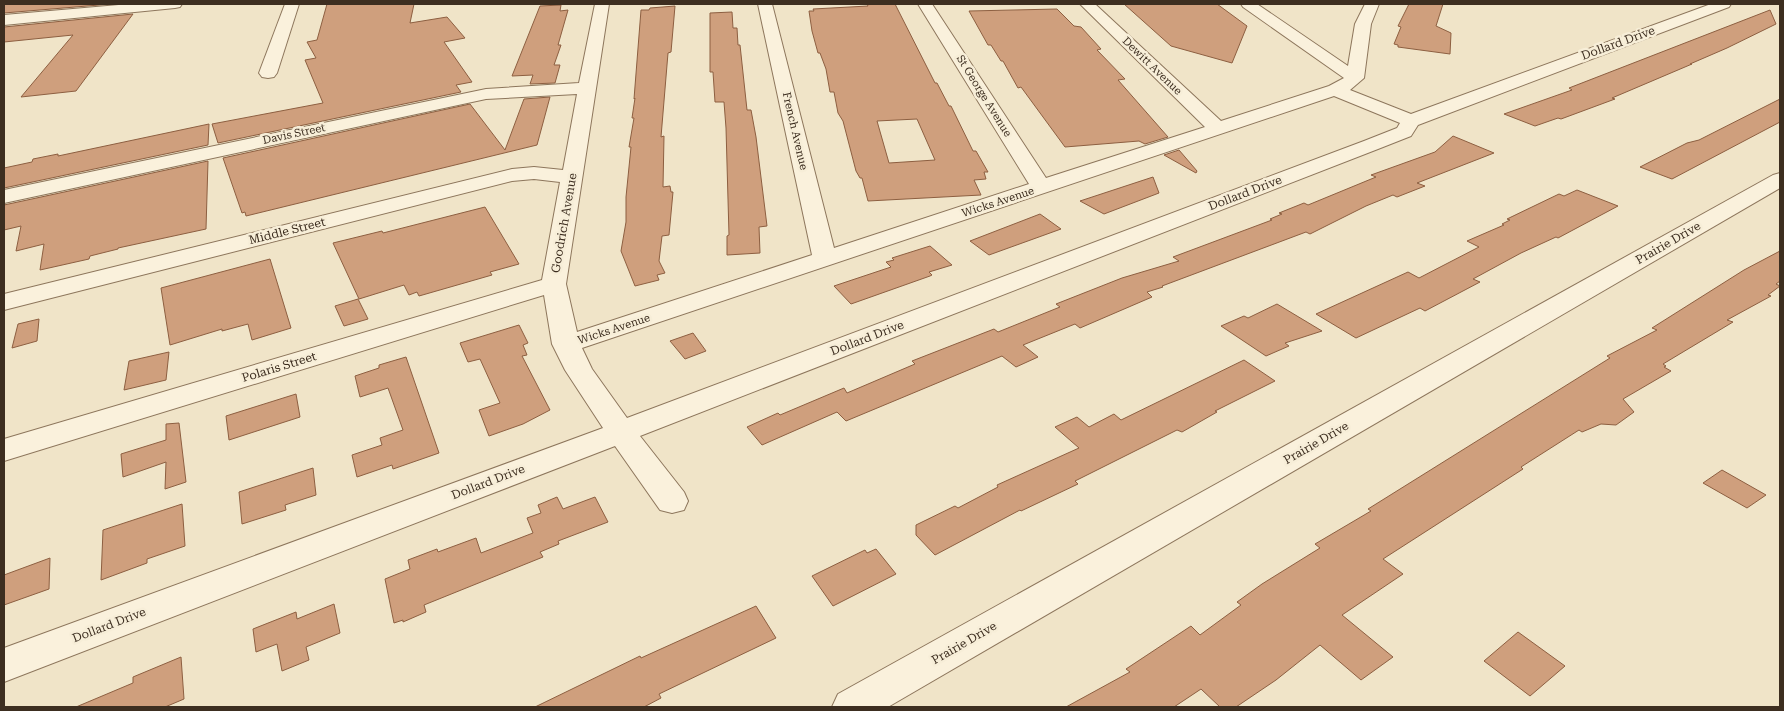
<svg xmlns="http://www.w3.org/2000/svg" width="1784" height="711" font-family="'Roboto Serif',serif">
<rect width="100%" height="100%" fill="#f0e4c8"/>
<g fill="#cf9f7d" stroke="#8d5f41" fill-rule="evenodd">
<path d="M4,4H111L4,13Z"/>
<path d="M327,4H414L410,23L447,17L465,38L444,42L472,82L456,85L461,92L218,143L212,124L323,103L305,60L316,58L307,42L317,40Z"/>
<path d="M867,4H895L935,83H937L949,106H951L973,151H976L988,172H984L986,179L974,180L981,195L868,201L862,178H860L856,171L843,121L838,113L834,92H830L826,69L820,53H818L812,31L809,11H814L813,9L868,6ZM917,119L935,160L889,163L877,121Z"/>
<path d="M1124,4H1217L1247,26L1232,63L1171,46Z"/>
<path d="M1409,4H1443L1436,26L1451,33L1450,54L1398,47V45L1394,44L1401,27L1398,26Z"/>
<path d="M561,5L560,11L568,10L558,45H561L554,65H560L555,83L530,84L533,75L512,76L540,6Z"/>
<path d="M675,6L671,52L668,53L661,137L664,136L663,187L670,186L671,192H673L669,235L662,236L659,261L665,273L657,275L659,280L635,286L621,251L626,222V197L631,147H629L634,118H632L635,98L634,99L641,10H649L650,8Z"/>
<path d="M1057,9L1074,26L1081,27L1101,49L1097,50L1125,79L1118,80L1168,137L1145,144L1139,141L1065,147L1021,87L1018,88L1003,61H1001L991,45H988L969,11Z"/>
<path d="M1770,10L1776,24L1727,48L1690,64H1692L1612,98L1615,99L1561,119L1558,118L1535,126L1504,114L1572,90L1569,88Z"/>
<path d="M732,12L733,28H737L738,45H740L747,110H751L756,137L767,226L759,227L760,253L727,255V236L729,235L726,128L724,102H715L713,72H710V13Z"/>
<path d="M133,14L76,91L21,97L73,35L4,42V27Z"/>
<path d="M550,97L537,145L246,216L245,212L242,213L223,158L470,104L505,150L524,99Z"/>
<path d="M1780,99V122L1672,179L1640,167L1687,143L1699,140Z"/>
<path d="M209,124L208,145L4,188V168L32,162L33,159L58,154V156Z"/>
<path d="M1453,136L1494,153L1417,183L1425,186L1397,197L1393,195L1366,206L1310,234L1306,232L1162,286L1163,287L1147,292L1152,297L1080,328L1075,324L1023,345L1038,357L1016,367L1002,356L846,421L837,412L762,445L747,427L778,413L780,415L844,388L847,393L915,364L912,361L994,329L998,332L1060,307L1056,304L1122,278L1179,261L1173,257L1272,220L1270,219L1282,214L1279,213L1304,203L1308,205L1376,177L1371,175L1435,152Z"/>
<path d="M1179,150L1197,171L1196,173L1164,155Z"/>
<path d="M208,161L206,229L118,248V249L90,256L89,259L40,270L44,244L16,251L21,226L4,230V205Z"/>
<path d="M1153,177L1159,193L1104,214L1080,201Z"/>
<path d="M1577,190L1618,206L1558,238L1556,237L1521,253L1473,279L1480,282L1425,311L1420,308L1356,338L1316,314L1408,272L1419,278L1479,247L1467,241L1504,225L1502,224L1510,220L1507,219L1559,194L1564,196Z"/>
<path d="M485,207L519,264L490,272L492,275L419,296L417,292L409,295L404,285L359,299L333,243L382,231L383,233Z"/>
<path d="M1040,214L1061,229L989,255L970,241Z"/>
<path d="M930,246L952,265L929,272L932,275L930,276L851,304L834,286L891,267L886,262L894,260L892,258Z"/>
<path d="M1780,251V281L1776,284L1780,286L1768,295L1771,296L1727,320L1733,322L1663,364L1666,366L1664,367L1671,371L1623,399L1634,412L1616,425L1601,424L1582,432L1579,430L1521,467L1523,469L1383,559L1403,574L1342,615L1393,657L1361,680L1320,645L1276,680L1236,707H1220L1201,689L1174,707H1066L1130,672L1126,669L1191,626L1200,635L1241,605L1237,602L1262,584L1320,548L1315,544L1371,511L1368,509L1610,358L1607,356L1657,330L1652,328L1744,270Z"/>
<path d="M270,259L291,328L252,340L248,324L222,331V329L170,345L161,288Z"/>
<path d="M358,299L368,319L344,326L335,306Z"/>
<path d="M1277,304L1322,331L1285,343L1289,346L1266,356L1221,326L1244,316L1248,318Z"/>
<path d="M39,319L37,341L12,348L18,324Z"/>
<path d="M519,325L528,343L523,345L527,355L522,356L550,410L523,424L489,436L479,410L500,403L480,359L468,362L460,343Z"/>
<path d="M693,333L706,351L685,359L670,341Z"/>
<path d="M169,352L166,380L124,390L129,361Z"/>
<path d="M406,357L439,453L393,469L392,465L357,477L352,455L382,445L380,438L403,430L388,388L360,397L355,376L379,368V365Z"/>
<path d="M1244,360L1275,381L1215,411L1217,412L1182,432L1177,430L1075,481L1078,484L1021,511L1020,510L935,555L916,535V525L955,506L958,508L998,487L997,485L1079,448L1055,427L1077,417L1089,427L1114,414L1121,420Z"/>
<path d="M296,394L300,417L229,440L226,416Z"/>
<path d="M179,423L186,482L165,489L166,462L123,477L121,454L166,440V424Z"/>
<path d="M313,468L316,495L285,505L286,510L242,524L239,492Z"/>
<path d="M1722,470L1766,495L1747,508L1703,483Z"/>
<path d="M557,497L563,509L595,497L608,522L558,541L559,544L540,552L543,557L424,605L426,612L403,622V620L394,623L385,579L410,569L408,560L437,549L438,552L476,538L481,553L533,533L527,518L541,513L538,505Z"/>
<path d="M182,504L185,546L147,559V563L101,580L103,530Z"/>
<path d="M876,549L896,574L833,606L812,576L865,550L867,553Z"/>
<path d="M50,558L49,589L4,605V575Z"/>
<path d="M334,604L340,633L306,647L309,660L282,671L277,644L256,652L253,629L296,612L297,619Z"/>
<path d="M756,606L776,638L659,694L661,698L644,707H535L640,656L641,658Z"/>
<path d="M1518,632L1565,666L1530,696L1484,661Z"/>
<path d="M181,657L184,699L165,707H76L133,683V677Z"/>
</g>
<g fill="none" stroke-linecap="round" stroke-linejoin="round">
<g stroke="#8d765c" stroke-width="2">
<g id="minor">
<path d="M130,4H182L180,7L175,8L4,25V15Z"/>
<path d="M285,4H299L277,73L274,77L268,78L262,77L259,73Z"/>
<path d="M595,4H609L566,284L577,332L812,255L758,4H772L834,248L1029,184L918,4H932L1046,178L1205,127L1080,4H1095L1221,121L1329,86L1344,78L1243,7L1241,4H1257L1348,66L1355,24L1365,4H1379L1371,24L1364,78L1350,90L1411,114L1711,4H1731L1729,7L1418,125L1411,136L1378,149L640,436L684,492L688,501L684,510L672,513L660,510L615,446L4,682V648L603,428L565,370L552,344L544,295L4,461V439L542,280L560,182L534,179L512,181L4,310V294L512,169L534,167L563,170L577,94L486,99L4,203V190L486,89L579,83ZM1334,96L1400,123L1397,128L1364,141L627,418L592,369L582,348Z"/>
<path d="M1780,173V188L888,707H832L838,694L1773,175Z"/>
</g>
</g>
<use href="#minor" fill="#faf1dc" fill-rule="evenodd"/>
</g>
<g text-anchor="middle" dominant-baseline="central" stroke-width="5" stroke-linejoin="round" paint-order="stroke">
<g font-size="11" fill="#3d2e20" stroke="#f7eed8">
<text transform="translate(1152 66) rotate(44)">Dewitt Avenue</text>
<text transform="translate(984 96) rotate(58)">St George Avenue</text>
<text transform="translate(795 131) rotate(77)">French Avenue</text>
<text transform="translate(294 134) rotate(-12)">Davis Street</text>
<text transform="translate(998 202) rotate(-18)">Wicks Avenue</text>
<text transform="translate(614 329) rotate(-18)">Wicks Avenue</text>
</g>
<g font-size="12" fill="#3d2e20" stroke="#f7eed8">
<text transform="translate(1618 43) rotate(-20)">Dollard Drive</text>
<text transform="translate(1245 193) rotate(-21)">Dollard Drive</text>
<text transform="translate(564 223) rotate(-80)">Goodrich Avenue</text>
<text transform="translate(287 231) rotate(-14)">Middle Street</text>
<text transform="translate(1668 243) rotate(-30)">Prairie Drive</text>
<text transform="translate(867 338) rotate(-21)">Dollard Drive</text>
<text transform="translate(279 367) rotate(-17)">Polaris Street</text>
<text transform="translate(1316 443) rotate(-30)">Prairie Drive</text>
<text transform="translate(488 482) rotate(-21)">Dollard Drive</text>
<text transform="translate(109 625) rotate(-21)">Dollard Drive</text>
<text transform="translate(964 643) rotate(-30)">Prairie Drive</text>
</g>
</g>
<rect width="1784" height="711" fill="none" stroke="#3d2e20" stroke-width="10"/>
</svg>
